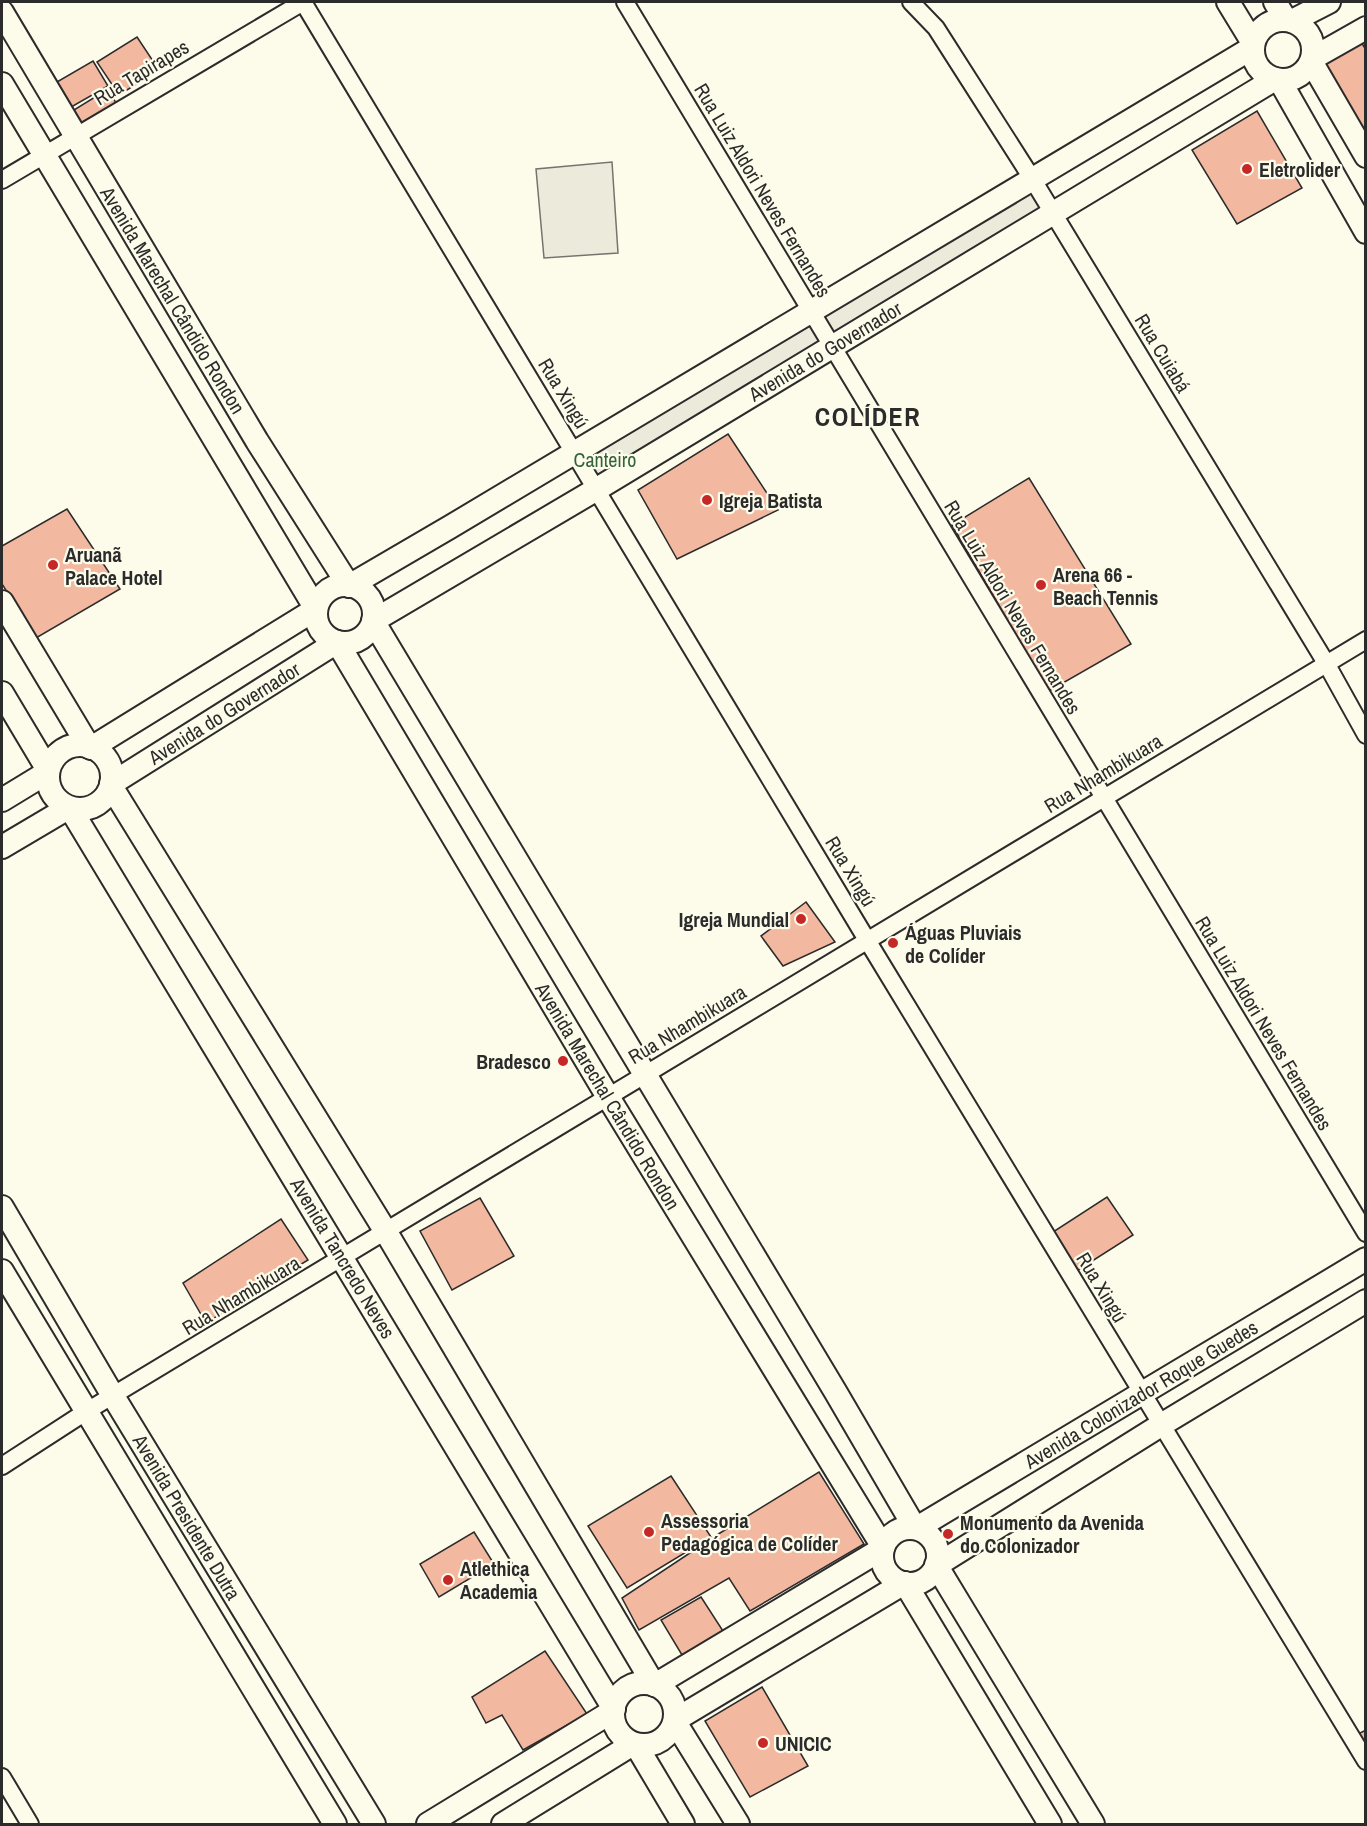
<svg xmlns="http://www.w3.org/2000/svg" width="1367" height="1826" font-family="'Archivo Narrow',sans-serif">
<rect width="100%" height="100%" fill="#fdfbea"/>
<g fill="#ecebdb" stroke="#74746e" stroke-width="1.5">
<path d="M612,162L618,253L544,258L536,169Z"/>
<path d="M1033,180L1053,212L835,344L815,311Z"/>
<path d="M811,312L832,347L597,488L576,452Z"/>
</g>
<g fill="#f2b8a0" stroke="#2b2b2b" stroke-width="1.5">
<path d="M137,37L159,70L119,95L97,62Z"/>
<path d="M1360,40L1366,50V143L1318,65Z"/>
<path d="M93,61L108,86L66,110L50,86Z"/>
<path d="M108,89L116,103L76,126L69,113Z"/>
<path d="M1257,111L1302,188L1237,224L1192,150Z"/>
<path d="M728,434L778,510L677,559L638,490Z"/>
<path d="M1029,478L1131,644L1049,691L952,525Z"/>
<path d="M67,509L120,589L36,638L2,584V546Z"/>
<path d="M806,902L835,942L783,966L761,936Z"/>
<path d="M1107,1197L1133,1235L1075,1272L1053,1232Z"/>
<path d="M480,1198L514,1256L452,1290L420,1231Z"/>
<path d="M281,1219L308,1260L206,1323L183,1283Z"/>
<path d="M819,1472L864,1544L750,1611L729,1578L639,1630L622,1598L720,1533Z"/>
<path d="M671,1476L711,1537L627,1588L588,1526Z"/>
<path d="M474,1532L494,1564L439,1597L420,1564Z"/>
<path d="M701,1597L723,1631L682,1655L661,1620Z"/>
<path d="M545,1651L587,1714L523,1750L502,1715L486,1723L472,1697Z"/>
<path d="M762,1687L808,1766L750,1797L705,1721Z"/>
<path d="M1366,1730V1747L1358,1734Z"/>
</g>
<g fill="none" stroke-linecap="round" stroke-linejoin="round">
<g stroke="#2b2b2b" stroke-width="20">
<g id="street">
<path d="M303,2L867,940L1366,1761"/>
<path d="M625,2L1366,1233"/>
<path d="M911,2L936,28L1033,180L1326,663L1366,735"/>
<path d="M2,180L303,2"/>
<path d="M2,1466L87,1411L1366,640"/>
<path d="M2,1777L30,1824"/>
</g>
</g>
<g stroke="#2b2b2b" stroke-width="26">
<g id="secondary">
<path d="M1228,2L1253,43"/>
<path d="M1275,2L1286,20"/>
<path d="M2,12L257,441L349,586L450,527L1252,48"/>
<circle cx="1283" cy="50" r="30"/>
<path d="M1292,21L1329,2"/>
<path d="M1313,58L1366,28"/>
<path d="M1312,63L1366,156"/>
<path d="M1280,81L1366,232"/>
<path d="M2,84L316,609L91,748"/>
<circle cx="345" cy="614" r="29"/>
<path d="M2,602L89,747"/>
<path d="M2,693L48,770"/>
<circle cx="80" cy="777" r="32"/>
<path d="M111,784L337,642L608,1097L883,1547"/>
<path d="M111,786L386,1232L654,1685"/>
<path d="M2,800L48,772"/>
<path d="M70,808L614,1709"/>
<path d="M2,847L68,808"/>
<path d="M2,1207L113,1396L374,1824"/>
<path d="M2,1271L335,1824"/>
<circle cx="910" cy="1556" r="28"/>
<path d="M915,1528L835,1391L373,621L597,489L1275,79"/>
<path d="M917,1528L1366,1259"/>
<path d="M936,1565L1093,1824"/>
<path d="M937,1565L1161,1425L1366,1301"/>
<path d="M905,1583L1050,1824"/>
<circle cx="644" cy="1714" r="31"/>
<path d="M655,1685L882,1549"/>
<path d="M675,1720L904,1583"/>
<path d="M675,1722L738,1824"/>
<path d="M636,1745L683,1824"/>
<path d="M428,1824L613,1711"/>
<path d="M503,1824L633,1744"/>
</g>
</g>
<use href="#street" stroke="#fdfbea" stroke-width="16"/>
<use href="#secondary" stroke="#fdfbea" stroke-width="22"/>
</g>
<g fill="#c62828" stroke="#fdfbea" stroke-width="2">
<circle cx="1247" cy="169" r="6"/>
<circle cx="707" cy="500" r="6"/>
<circle cx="53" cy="565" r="6"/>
<circle cx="1041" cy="585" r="6"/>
<circle cx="801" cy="919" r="6"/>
<circle cx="893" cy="943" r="6"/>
<circle cx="563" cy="1061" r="6"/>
<circle cx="649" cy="1532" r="6"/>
<circle cx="948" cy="1534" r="6"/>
<circle cx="448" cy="1580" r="6"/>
<circle cx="763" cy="1743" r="6"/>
</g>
<g text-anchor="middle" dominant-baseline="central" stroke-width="4.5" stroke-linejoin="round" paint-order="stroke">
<g font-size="20" fill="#2b2b2b" stroke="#fdfbea">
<text transform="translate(141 72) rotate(-31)">Rua Tapirapes</text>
<text transform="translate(763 190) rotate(59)">Rua Luiz Aldori Neves Fernandes</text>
<text transform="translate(173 300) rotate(59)">Avenida Marechal Cândido Rondon</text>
<text transform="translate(825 351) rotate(-31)">Avenida do Governador</text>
<text transform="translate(1163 353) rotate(59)">Rua Cuiabá</text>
<text transform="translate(564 393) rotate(59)">Rua Xingú</text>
<text transform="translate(1013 607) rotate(59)">Rua Luiz Aldori Neves Fernandes</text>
<text transform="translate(224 713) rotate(-32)">Avenida do Governador</text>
<text transform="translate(1103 773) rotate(-31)">Rua Nhambikuara</text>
<text transform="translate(851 871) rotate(59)">Rua Xingú</text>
<text transform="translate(1264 1023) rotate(59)">Rua Luiz Aldori Neves Fernandes</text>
<text transform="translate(687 1024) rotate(-31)">Rua Nhambikuara</text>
<text transform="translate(608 1096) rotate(59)">Avenida Marechal Cândido Rondon</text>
<text transform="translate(343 1258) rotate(59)">Avenida Tancredo Neves</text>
<text transform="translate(1102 1287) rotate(59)">Rua Xingú</text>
<text transform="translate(241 1295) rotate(-31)">Rua Nhambikuara</text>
<text transform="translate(1141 1394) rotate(-31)">Avenida Colonizador Roque Guedes</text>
<text transform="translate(187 1517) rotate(59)">Avenida Presidente Dutra</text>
</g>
<g font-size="20" font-weight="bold" fill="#2b2b2b" stroke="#fdfbea" text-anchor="start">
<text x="1259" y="169">Eletrolider</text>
<text x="719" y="500">Igreja Batista</text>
<text x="65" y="554">Aruanã<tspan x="65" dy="23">Palace Hotel</tspan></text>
<text x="1053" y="574">Arena 66 -<tspan x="1053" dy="23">Beach Tennis</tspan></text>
<text x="789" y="919" text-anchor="end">Igreja Mundial</text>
<text x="905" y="932">Águas Pluviais<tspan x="905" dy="23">de Colíder</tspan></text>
<text x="551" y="1061" text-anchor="end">Bradesco</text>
<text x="661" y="1520">Assessoria<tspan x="661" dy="23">Pedagógica de Colíder</tspan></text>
<text x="960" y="1522">Monumento da Avenida<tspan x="960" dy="23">do Colonizador</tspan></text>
<text x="460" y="1568">Atlethica<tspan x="460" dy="23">Academia</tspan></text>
<text x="775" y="1743">UNICIC</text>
</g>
<g font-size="20" fill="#34623c" stroke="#fdfbea">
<text x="605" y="459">Canteiro</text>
</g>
<g font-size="26" font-weight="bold" letter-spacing="1.5" fill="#2b2b2b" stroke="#fdfbea">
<text x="868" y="416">COLÍDER</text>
</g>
</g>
<rect width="1367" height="1826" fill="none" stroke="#2b2b2b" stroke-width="6"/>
</svg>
